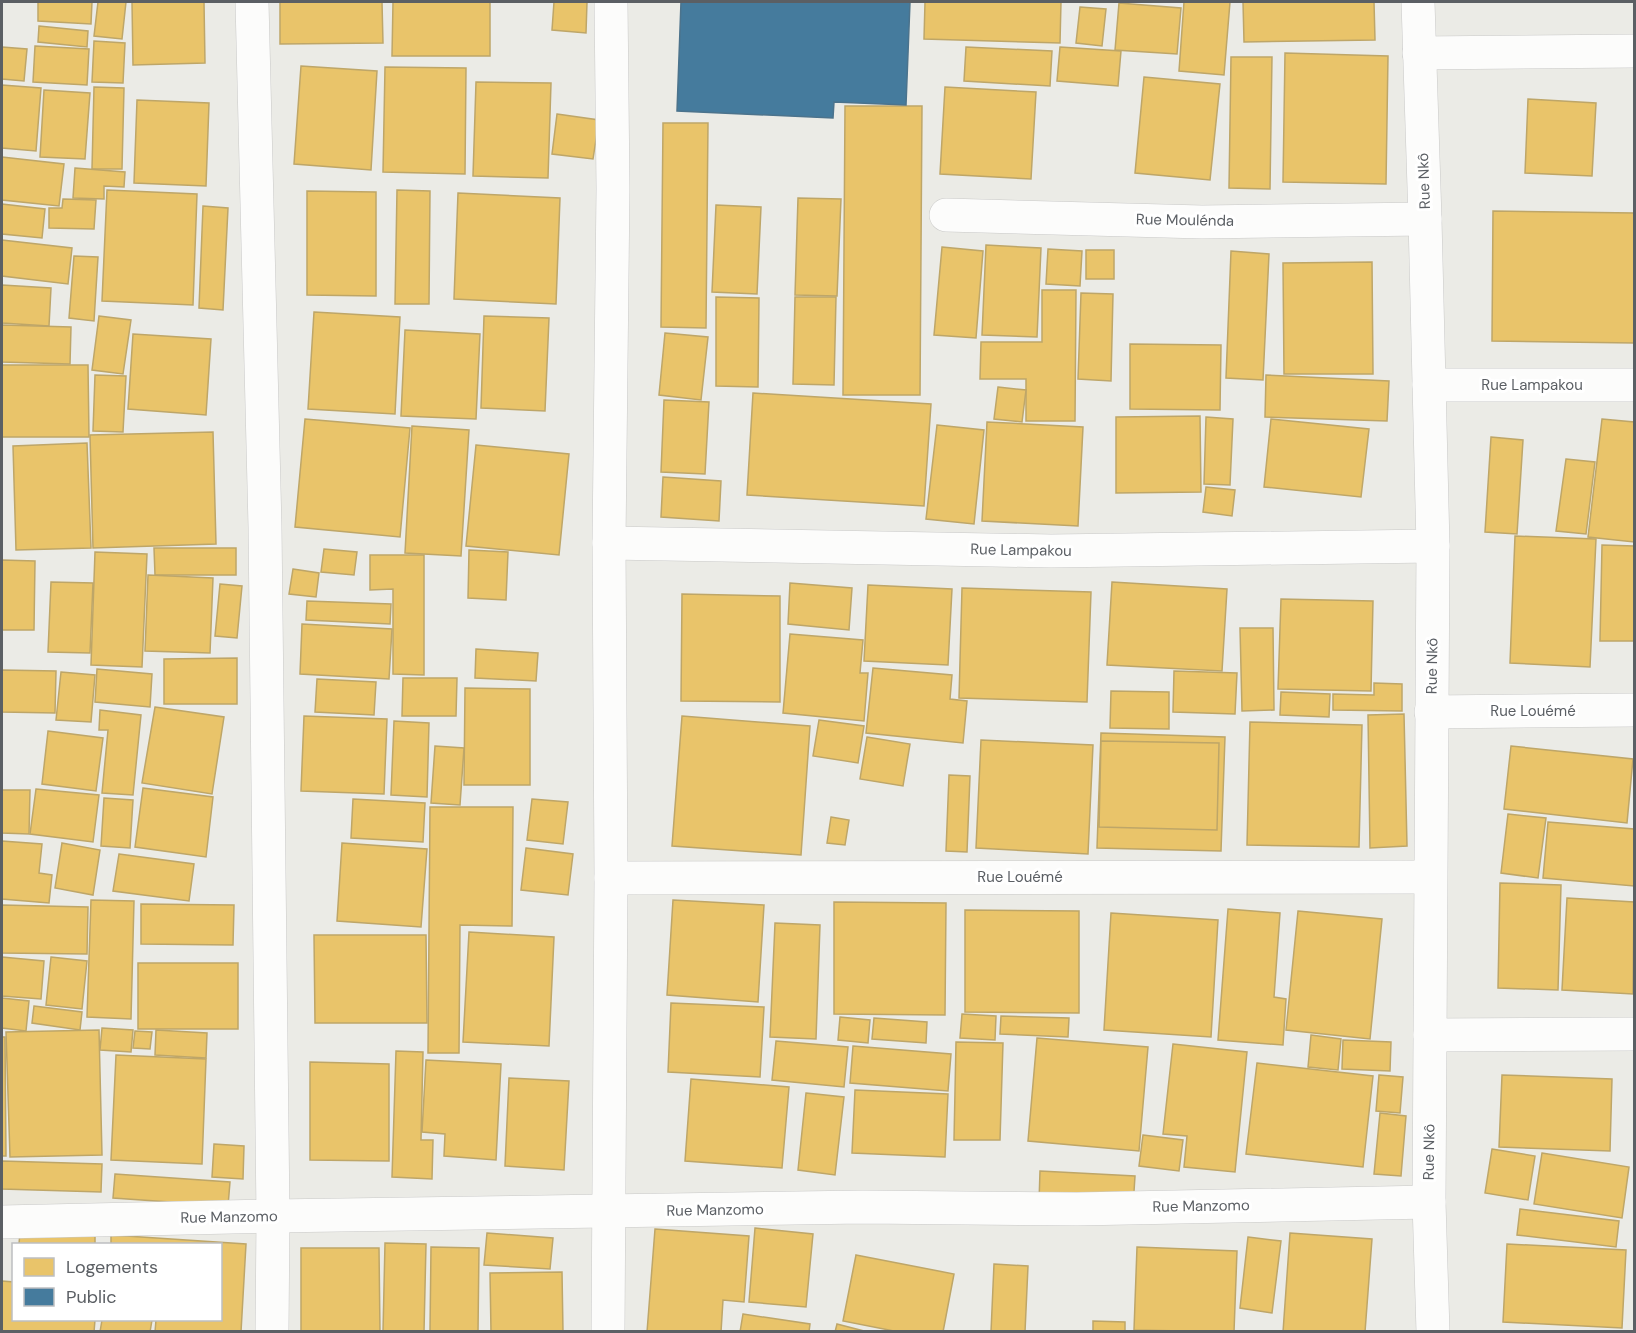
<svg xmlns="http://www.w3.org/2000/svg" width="1636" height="1333" font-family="'DM Sans',sans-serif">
<rect width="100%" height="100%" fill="#ebebe6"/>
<g fill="#e9c46a" stroke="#bea668" stroke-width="1.5">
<path d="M38,2H92L91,24L38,21Z"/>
<path d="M98,2H126L122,39L94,36Z"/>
<path d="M132,2H204L205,63L133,65Z"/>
<path d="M280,2H382L383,43L280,44Z"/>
<path d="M393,2H490V56H392Z"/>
<path d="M554,2H587L586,33L552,30Z"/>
<path d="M925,2H1061L1060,43L924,39Z"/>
<path d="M1184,2H1230L1224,75L1179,71Z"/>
<path d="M1243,2H1374L1375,40L1244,42Z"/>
<path d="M1119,3L1181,8L1177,54L1115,50Z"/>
<path d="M1080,7L1106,9L1102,46L1076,43Z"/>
<path d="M39,26L88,31L87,47L38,42Z"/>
<path d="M94,41L125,43L123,83L92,82Z"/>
<path d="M35,46L89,49L87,85L33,82Z"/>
<path d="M2,47L27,49L24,81L2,79Z"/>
<path d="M966,47L1052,51L1050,86L964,81Z"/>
<path d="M1060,47L1121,51L1118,86L1057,81Z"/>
<path d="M1285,53L1388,56L1386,184L1283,182Z"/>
<path d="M1231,57H1272L1270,189L1229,188Z"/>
<path d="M301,66L377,71L371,170L294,164Z"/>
<path d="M385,67L466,68L465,174L383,172Z"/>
<path d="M1144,77L1220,84L1210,180L1135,173Z"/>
<path d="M476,82L551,83L548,178L473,176Z"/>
<path d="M2,85L41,88L36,151L2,148Z"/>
<path d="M94,87L124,88L122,169H92Z"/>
<path d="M945,87L1036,92L1031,179L940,174Z"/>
<path d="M44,90L90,93L85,159L40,157Z"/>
<path d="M1528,99L1596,103L1592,176L1525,173Z"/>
<path d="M137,100L209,103L206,186L134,183Z"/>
<path d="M845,106H922L920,395H843Z"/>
<path d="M557,114L599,120L593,159L552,154Z"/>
<path d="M663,123H708L706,328L661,327Z"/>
<path d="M2,157L64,164L59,206L2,200Z"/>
<path d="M75,168L125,172L124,187L104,186V199L73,198Z"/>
<path d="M107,190L197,194L193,305L102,301Z"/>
<path d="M397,190L430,191L429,304H395Z"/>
<path d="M307,191L376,192V296L307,295Z"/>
<path d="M458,193L560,198L556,304L454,299Z"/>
<path d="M798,198L841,199L837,296L795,295Z"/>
<path d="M63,199L96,200L94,229L49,228V208H62Z"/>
<path d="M2,204L45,209L42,238L2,234Z"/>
<path d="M716,205L761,207L757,294L712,292Z"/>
<path d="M203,206L228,208L223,310L199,308Z"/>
<path d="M1493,211L1634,213V343L1492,341Z"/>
<path d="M2,240L72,248L68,284L2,276Z"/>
<path d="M986,245L1041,248L1037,337L982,335Z"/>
<path d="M942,247L983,251L976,338L934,335Z"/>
<path d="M1048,249L1082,251L1080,286L1046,284Z"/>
<rect x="1086" y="250" width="28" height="29"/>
<path d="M1231,251L1269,254L1263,380L1226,378Z"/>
<path d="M74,256L98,257L94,321L69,318Z"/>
<path d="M1372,262L1373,374H1284L1283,263Z"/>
<path d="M2,285L51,288L49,326L2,323Z"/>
<path d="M1042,290H1076L1075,421H1026V379H980L981,342H1042Z"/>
<path d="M1081,293L1113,294L1111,381L1078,379Z"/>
<path d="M716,297L759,298L758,387L716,386Z"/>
<path d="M795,297H836L834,385L793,384Z"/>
<path d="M314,312L400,317L395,414L308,409Z"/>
<path d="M99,316L131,320L123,374L92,370Z"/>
<path d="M484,316L549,318L545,411L481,408Z"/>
<path d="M2,325L71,327L70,364L2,362Z"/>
<path d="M405,330L480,334L476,419L401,416Z"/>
<path d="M665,333L708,337L701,400L659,395Z"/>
<path d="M133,334L211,339L206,415L128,409Z"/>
<path d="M1130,344L1221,345L1220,410L1130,409Z"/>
<path d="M2,365H88L89,437H2Z"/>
<path d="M95,375L126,376L123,432L93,431Z"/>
<path d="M1266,375L1389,381L1387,421L1265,417Z"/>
<path d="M998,387L1026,390L1022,422L994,419Z"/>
<path d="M753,393L931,404L924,506L747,495Z"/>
<path d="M664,400L709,402L705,474L661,472Z"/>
<path d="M1200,416L1201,492L1116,493V417Z"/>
<path d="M1206,417L1233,419L1230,485L1204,484Z"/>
<path d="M305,419L410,428L400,537L295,527Z"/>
<path d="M1271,419L1369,429L1361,497L1264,487Z"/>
<path d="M1602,419L1634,422V542L1588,537Z"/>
<path d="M987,422L1083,427L1078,526L982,521Z"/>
<path d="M937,425L984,430L974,524L926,519Z"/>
<path d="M412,426L469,430L461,556L405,553Z"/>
<path d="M213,432L216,544L93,548L90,435Z"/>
<path d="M1491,437L1523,440L1517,534L1485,532Z"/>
<path d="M87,443L91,548L16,550L13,446Z"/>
<path d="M476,445L569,454L559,555L466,546Z"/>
<path d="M1566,459L1595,462L1586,534L1556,531Z"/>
<path d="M663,477L721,481L719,521L661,517Z"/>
<path d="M1206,487L1235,490L1232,516L1203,512Z"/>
<path d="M1515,536L1596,539L1590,667L1510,663Z"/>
<path d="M1602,545L1634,546V641H1600Z"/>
<path d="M154,548H236V575H155Z"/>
<path d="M324,549L357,552L354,575L321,572Z"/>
<path d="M469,550L508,552L506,600L468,598Z"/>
<path d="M95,552L147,554L142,667L91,665Z"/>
<path d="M370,555H424V675L393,674V589L370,590Z"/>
<path d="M2,560L35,561L34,630H2Z"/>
<path d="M293,569L319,573L316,597L289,594Z"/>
<path d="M148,575L213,578L210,653L145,651Z"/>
<path d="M51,582L93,583L90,653L48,652Z"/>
<path d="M1112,582L1227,589L1222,671L1107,665Z"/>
<path d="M790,583L852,588L849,630L788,624Z"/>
<path d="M220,584L242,586L237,638L215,636Z"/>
<path d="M868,585L952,589L948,665L864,661Z"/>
<path d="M962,588L1091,592L1087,702L959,698Z"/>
<path d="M682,594L780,596V702L681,701Z"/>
<path d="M1281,599L1373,601L1371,691L1278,689Z"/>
<path d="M307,601L391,604L390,624L306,620Z"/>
<path d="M302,624L392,629L389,679L300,674Z"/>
<path d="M1240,628H1273L1274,710L1242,711Z"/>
<path d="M790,634L863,640L860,673H868L864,721L783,713Z"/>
<path d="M476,649L538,653L536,681L475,678Z"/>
<path d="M237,658V704H164V659Z"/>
<path d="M873,668L952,675L950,699L967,701L963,743L866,733Z"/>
<path d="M97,669L152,674L150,707L95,702Z"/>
<path d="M2,670L56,671L55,713L2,712Z"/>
<path d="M1174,671L1237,673L1235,714L1173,712Z"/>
<path d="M61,672L95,675L91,722L56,720Z"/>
<path d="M403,678H457L456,716H402Z"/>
<path d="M317,679L376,682L374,715L315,712Z"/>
<path d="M1374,683L1402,684V711L1333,710V694L1374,695Z"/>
<path d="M465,688L530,689V785H464Z"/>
<path d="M1111,691L1169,692V729L1110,728Z"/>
<path d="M1281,692L1330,694L1329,717L1280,715Z"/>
<path d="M155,707L224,717L212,794L142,783Z"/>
<path d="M100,710L141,715L133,795L102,793L108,730H99Z"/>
<path d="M1404,714L1407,846L1370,848L1368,715Z"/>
<path d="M304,716L387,719L384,794L301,791Z"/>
<path d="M682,716L810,726L801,855L672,846Z"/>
<path d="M819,720L864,726L858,763L813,756Z"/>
<path d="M394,721L429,723L427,797L391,795Z"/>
<path d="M1250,722L1362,725L1359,847L1247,845Z"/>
<path d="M48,731L103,738L96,791L42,784Z"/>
<path d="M1101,733L1225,737L1221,851L1097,848Z"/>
<path d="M867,737L910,744L903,786L860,779Z"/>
<path d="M981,740L1093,745L1088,854L976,848Z"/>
<path d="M1101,741L1219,743L1217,830L1099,827Z"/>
<path d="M435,746L464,748L460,805L431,803Z"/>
<path d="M1511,746L1633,759L1627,823L1504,809Z"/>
<path d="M949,775L970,776L967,852L946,851Z"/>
<path d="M143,788L213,797L206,857L135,847Z"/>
<path d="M36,789L99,795L93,842L30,834Z"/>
<path d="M2,790H30L29,834L2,833Z"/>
<path d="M104,798L133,800L130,848L101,846Z"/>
<path d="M353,799L425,803L423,842L351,838Z"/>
<path d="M532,799L568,802L563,844L527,840Z"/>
<path d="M430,807H513L512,926L460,925L459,1053H428Z"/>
<path d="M1508,814L1546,818L1538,878L1501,873Z"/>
<path d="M831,817L849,820L845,845L827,843Z"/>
<path d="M1548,822L1634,829V886L1543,878Z"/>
<path d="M2,841L42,844L39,873L52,875L49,903L2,899Z"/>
<path d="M62,843L100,850L93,895L55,888Z"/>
<path d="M342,843L427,849L421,927L337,921Z"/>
<path d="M526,848L573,854L568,895L521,890Z"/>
<path d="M119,854L194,864L189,901L113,891Z"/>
<path d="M1500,883L1561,885L1558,990L1498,988Z"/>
<path d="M1567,898L1634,902L1633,994L1562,990Z"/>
<path d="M91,900L134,901L131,1019L87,1017Z"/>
<path d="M673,900L764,905L758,1002L667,995Z"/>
<path d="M834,902L946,903L945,1015L834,1014Z"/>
<path d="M141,904L234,905L233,945L141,944Z"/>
<path d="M2,905L88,907L87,954L2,953Z"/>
<path d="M1228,909L1280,913L1274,997L1286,999L1283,1045L1218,1040Z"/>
<path d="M965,910L1079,911V1013L965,1012Z"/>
<path d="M1298,911L1382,919L1370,1039L1286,1030Z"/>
<path d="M1111,913L1218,920L1211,1037L1104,1030Z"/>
<path d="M775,923L820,925L816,1039L770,1037Z"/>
<path d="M469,932L554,937L549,1046L463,1042Z"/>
<path d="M314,935H426L427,1023H315Z"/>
<path d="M2,957L44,961L41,999L2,996Z"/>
<path d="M51,957L87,961L82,1009L46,1005Z"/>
<rect x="138" y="963" width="100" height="66"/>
<path d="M2,998L29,1001L26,1031L2,1028Z"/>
<path d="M671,1003L764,1007L760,1077L668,1072Z"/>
<path d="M34,1006L82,1012L80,1030L32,1023Z"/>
<path d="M962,1014L996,1016L995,1040L960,1038Z"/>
<path d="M1001,1016L1069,1018L1068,1037L1000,1034Z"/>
<path d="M840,1017L870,1020L868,1043L838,1040Z"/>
<path d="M874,1018L927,1022L926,1043L872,1039Z"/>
<path d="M102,1028L133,1030L131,1052L100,1050Z"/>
<path d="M99,1030L102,1155L10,1157L6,1032Z"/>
<path d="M156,1030L207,1033L206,1058L155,1055Z"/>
<path d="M135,1031L152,1032L150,1049L133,1048Z"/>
<path d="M1311,1035L1341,1039L1338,1070L1308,1067Z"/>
<path d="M2,1037H5L6,1156H2Z"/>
<path d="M1037,1038L1148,1047L1139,1151L1028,1141Z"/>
<path d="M1343,1040L1391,1042L1390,1071L1342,1069Z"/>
<path d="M776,1041L848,1047L844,1087L772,1080Z"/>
<path d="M956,1042L1003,1043L1000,1140H954Z"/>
<path d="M1173,1044L1247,1052L1235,1172L1184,1167L1187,1136L1163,1134Z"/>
<path d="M853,1046L951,1054L948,1091L850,1083Z"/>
<path d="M396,1051L423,1052L421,1140H433L432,1179L392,1177Z"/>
<path d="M116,1055L206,1059L202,1164L111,1160Z"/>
<path d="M426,1060L501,1064L496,1160L444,1156L445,1134L422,1132Z"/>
<path d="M310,1062L389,1064V1161L310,1160Z"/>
<path d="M1257,1063L1373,1076L1363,1167L1246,1154Z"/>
<path d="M1379,1075L1403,1077L1400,1113L1376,1111Z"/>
<path d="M1502,1075L1612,1079L1610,1151L1499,1147Z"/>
<path d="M509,1078L569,1081L564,1170L505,1166Z"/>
<path d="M691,1079L789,1087L782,1168L685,1161Z"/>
<path d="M855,1090L948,1094L945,1157L852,1153Z"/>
<path d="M806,1093L844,1097L835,1175L798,1170Z"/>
<path d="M1380,1113L1406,1116L1401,1176L1374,1174Z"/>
<path d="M1143,1135L1183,1140L1179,1171L1139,1166Z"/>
<path d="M214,1144L244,1146L243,1179L212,1177Z"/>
<path d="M1492,1149L1535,1156L1528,1200L1485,1193Z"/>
<path d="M1542,1153L1629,1167L1622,1218L1534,1204Z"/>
<path d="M2,1161L102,1164L101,1192L2,1189Z"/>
<path d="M1040,1171L1135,1176L1133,1207L1039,1202Z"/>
<path d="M115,1174L230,1182L228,1206L113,1198Z"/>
<path d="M1520,1209L1619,1221L1616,1247L1517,1235Z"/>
<path d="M755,1228L813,1234L806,1307L749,1302Z"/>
<path d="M655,1229L749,1236L744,1302L723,1300L721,1332H647Z"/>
<path d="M20,1232L95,1236V1244H19Z"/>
<path d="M487,1233L553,1238L550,1269L484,1265Z"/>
<path d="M1290,1233L1372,1239L1365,1332H1283Z"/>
<path d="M111,1235L246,1244L241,1332H155L156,1320H220V1244H111Z"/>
<path d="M1248,1237L1281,1241L1272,1313L1240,1308Z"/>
<path d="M385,1243L426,1244L424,1332H383Z"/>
<path d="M1507,1244L1626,1250L1622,1328L1503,1322Z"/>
<path d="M431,1247L479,1248L478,1332H430Z"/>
<path d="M1137,1247L1237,1251L1234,1332L1134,1330Z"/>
<path d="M301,1248H379L380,1332H301Z"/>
<path d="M856,1255L954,1274L943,1332H899L843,1321Z"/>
<path d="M994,1264L1028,1266L1025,1332H991Z"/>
<path d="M562,1272L563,1332H491L490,1273Z"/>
<path d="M2,1281L14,1282V1320H95L94,1332H2Z"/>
<path d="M743,1314L810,1324L809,1332H740Z"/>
<path d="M102,1320H152L150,1332H100Z"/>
<path d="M1093,1321L1125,1322V1332H1093Z"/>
<path d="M837,1324L868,1332H835Z"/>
</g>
<path fill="#457b9d" stroke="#4c738c" stroke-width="1.5" d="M681,2H910L906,105L834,102L833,118L677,111Z"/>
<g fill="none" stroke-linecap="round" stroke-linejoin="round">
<g stroke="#c9c9c8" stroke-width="34">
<g id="minor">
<path d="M252,2L265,527L273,1216L272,1332"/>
<path d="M1418,2L1425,219L1433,546L1429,1202L1433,1332"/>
<path d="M1419,53L1634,51"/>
<path d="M946,215L1202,222L1425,219"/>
<path d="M1429,385H1634"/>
<path d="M609,543L1051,551L1433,546"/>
<path d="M1431,712L1634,710"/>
<path d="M611,878L1430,877"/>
<path d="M1430,1035L1634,1034"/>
<path d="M2,1222L273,1216L863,1207L1077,1209L1429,1202"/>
<path d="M608,1332L611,878L609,543L613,189L611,2"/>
</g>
</g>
<use href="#minor" stroke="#fcfcfb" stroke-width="33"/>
</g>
<g text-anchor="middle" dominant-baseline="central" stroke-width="6" stroke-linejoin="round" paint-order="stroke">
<g font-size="15" fill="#5b5f64" stroke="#fff">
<text transform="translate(1424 181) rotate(-92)">Rue Nkô</text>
<text transform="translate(1185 220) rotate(1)">Rue Moulénda</text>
<text x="1532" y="385">Rue Lampakou</text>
<text transform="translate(1021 550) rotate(1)">Rue Lampakou</text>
<text transform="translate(1432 666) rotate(-89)">Rue Nkô</text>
<text x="1533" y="711">Rue Louémé</text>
<text x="1020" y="877">Rue Louémé</text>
<text transform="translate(1429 1152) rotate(-89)">Rue Nkô</text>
<text transform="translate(1201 1206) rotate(-1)">Rue Manzomo</text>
<text transform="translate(715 1210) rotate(-1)">Rue Manzomo</text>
<text transform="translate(229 1217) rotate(-1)">Rue Manzomo</text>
</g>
</g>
<rect width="1636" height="1333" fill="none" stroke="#5b5f64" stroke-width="6"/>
<rect x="12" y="1243" width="210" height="78" fill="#ffffff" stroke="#bdbfc1" stroke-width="1.5"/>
<rect x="24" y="1258" width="30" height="18" fill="#e9c46a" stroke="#bdbfc1" stroke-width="1.5"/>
<text x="66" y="1273" font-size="18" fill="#5b5f64">Logements</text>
<rect x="24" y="1288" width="30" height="18" fill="#457b9d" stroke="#bdbfc1" stroke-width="1.5"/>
<text x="66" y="1303" font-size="18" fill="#5b5f64">Public</text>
</svg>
